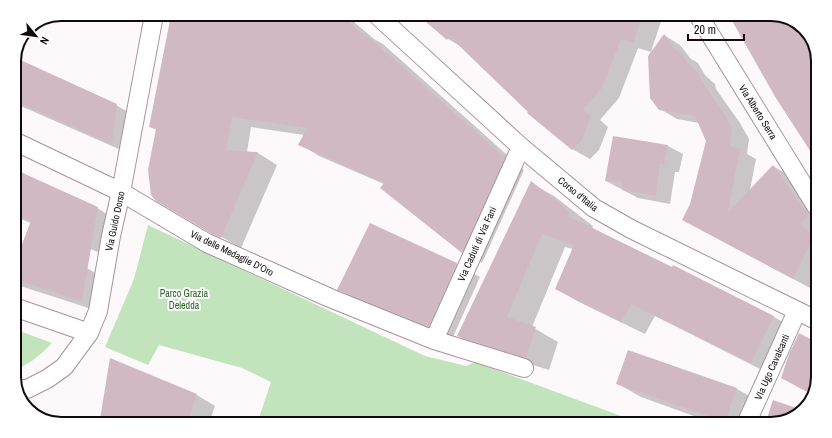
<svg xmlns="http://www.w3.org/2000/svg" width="832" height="438" font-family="'Archivo Narrow',sans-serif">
<rect width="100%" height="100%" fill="#fdf8fa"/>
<g fill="#c1e4bd">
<path d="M148,225L425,356L466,366L475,362L640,423L258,421L271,382L242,368L159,345L148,365L105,347L134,279Z"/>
<path d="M14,329L52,343C41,355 29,364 14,371Z"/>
</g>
<g fill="#0003">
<path d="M172,15L347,16L374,39L383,44L524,170L482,263L462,252L384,184L319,156L300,144L304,135L251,127L247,152L258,153L277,165L241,248L157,200V130L150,127Z"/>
<path d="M420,16L662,18L651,52L638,48L619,98L600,120L608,127L599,150L590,159L572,149L529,112L462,47L448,39Z"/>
<path d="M731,19H792L810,35L818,58L816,158L776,98Z"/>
<path d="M664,35L680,45L691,59L698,63L705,75L715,84L716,89L740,123L749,139L747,154L756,159L750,190L773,166L790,176L816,212L815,278L810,288L700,229L707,141L699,123L677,119L660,109Z"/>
<path d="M14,58L116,105L135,116L130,154L14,103Z"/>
<path d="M614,137L668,146L683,154L679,172H675L670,204L638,198L606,181Z"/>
<path d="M14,170L97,208L120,222L114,259L14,216Z"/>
<path d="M531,183L554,196L593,226L592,229L673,268V267L774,317L797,330L774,376L655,316L645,334L579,302L556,289L573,249L565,247L532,327L558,342L549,370L481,349L458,336Z"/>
<path d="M371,225L457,264L480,277L452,339L361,302L338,289Z"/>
<path d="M14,244L87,268L109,281L104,313L14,284Z"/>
<path d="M814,342L813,395L782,378Z"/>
<path d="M618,384L737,389L760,402L752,424H716L641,397Z"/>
<path d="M197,395L215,406L210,420L101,419Z"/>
</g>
<g fill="#d1b9c4">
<path d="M171,15L342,16L362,33L363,32L505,158L462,253L380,188L384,183L298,145L307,128L232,117L226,150L258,152L221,238L212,234L156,201L151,195L148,170L156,129L149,127Z"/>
<path d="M419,16L447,17L641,18L634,42L621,39L602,88L583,109L591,116L582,140L572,150L527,113L528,112L449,36L447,40Z"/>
<path d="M731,18L792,19L810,35L818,58L816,160L776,98Z"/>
<path d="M664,34L675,49L681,53L688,64L699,73L700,78L724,113L732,128L730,146L740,149L728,212L773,165L809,216L800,224L814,236L793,279L682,220L690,204L706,141L695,116L659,110L650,98L648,56Z"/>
<path d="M14,57L117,104L112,144L14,101Z"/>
<path d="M613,136L668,145L664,165L660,164L656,196L622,190L623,182L605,181Z"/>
<path d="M14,169L98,207L82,301L14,279V265L31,221L14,214Z"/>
<path d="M531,181L570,212L568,216L672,267L673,265L774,316L751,363L631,304L621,322L555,289L574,245L542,234L507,317L536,327L526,358L457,336Z"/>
<path d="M370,223L457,263L429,326L337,290Z"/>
<path d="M799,333L814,341L813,395L781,378L789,354Z"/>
<path d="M628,350L737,388L725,422L616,384Z"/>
<path d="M110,358L197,394L188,420L100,419Z"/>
<path d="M773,400L802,410L797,416L772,424H765Z"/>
</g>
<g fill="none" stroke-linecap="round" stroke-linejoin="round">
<g stroke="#a8929c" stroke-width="20">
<g id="minor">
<path d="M378,16L521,147L594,208L631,229L814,319"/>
<path d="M700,18L816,206"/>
<path d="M14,141L121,192L207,243L330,298L434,340L524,368"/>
<path d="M14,307L89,333"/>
<path d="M434,340L521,147"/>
<path d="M17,389H27L47,379L64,367L89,333L98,311L111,236L121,192L154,15"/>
<path d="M746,424L797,311"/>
</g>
</g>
<use href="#minor" stroke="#fff" stroke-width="18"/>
</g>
<g text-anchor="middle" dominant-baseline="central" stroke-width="4" stroke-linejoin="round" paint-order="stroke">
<g font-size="10" fill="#120a0d" stroke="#fff">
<text transform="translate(758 112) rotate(58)">Via Alberto Serra</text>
<text transform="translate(578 194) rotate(39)">Corso d'Italia</text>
<text transform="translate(115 221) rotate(-78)">Via Guido Dorso</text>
<text transform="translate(477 244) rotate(-66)">Via Caduti di Via Fani</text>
<text transform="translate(232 253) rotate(26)">Via delle Medaglie D'Oro</text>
<text transform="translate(772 367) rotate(-66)">VIa Ugo Cavalcanti</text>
</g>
<g font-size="10" fill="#276023" stroke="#fff">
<text x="184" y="293">Parco Grazia<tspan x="184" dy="12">Deledda</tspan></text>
</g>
</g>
<path d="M0 0H832V438H0ZM61 21H771A40 40 0 0 1 811 61V377A40 40 0 0 1 771 417H61A40 40 0 0 1 21 377V61A40 40 0 0 1 61 21Z" fill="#fff" fill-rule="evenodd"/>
<path fill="none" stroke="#120a0d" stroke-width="2" d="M61 21H771A40 40 0 0 1 811 61V377A40 40 0 0 1 771 417H61A40 40 0 0 1 21 377V61A40 40 0 0 1 61 21Z"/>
<g transform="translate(36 36) rotate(119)" stroke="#ffffff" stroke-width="3" paint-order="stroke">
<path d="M0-3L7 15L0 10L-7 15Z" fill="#120a0d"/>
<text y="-6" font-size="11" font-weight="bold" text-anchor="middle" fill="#120a0d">N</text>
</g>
<path d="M688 34v6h56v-6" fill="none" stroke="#120a0d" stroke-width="2"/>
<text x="694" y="34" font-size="12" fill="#120a0d" stroke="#ffffff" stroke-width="3" paint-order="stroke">20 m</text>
</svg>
